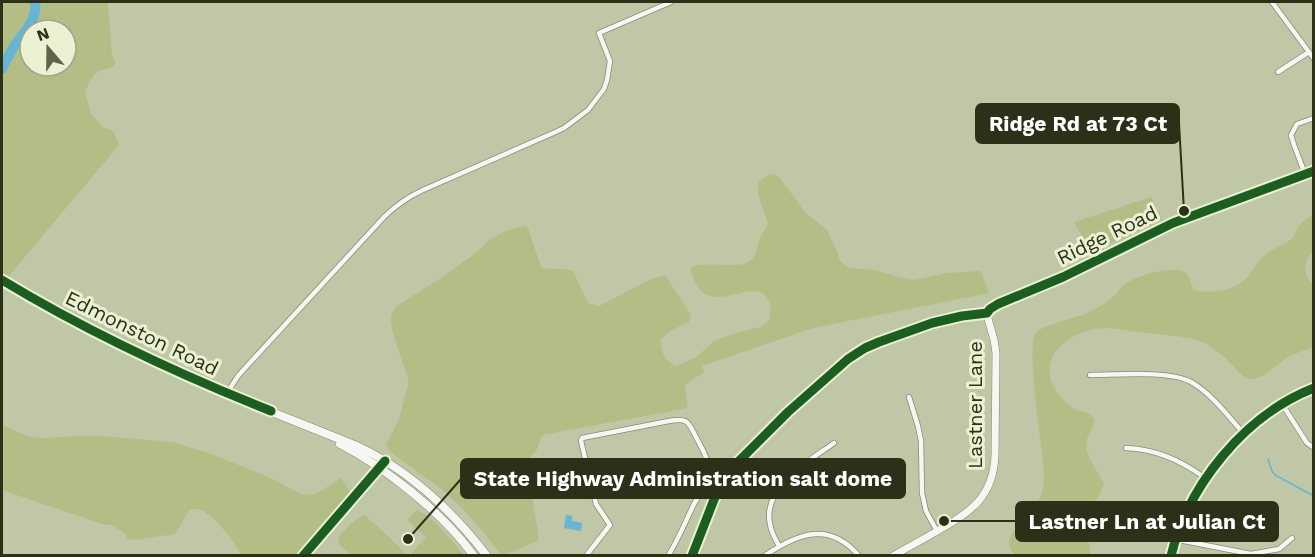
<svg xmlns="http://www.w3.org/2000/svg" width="1315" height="557" font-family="'Work Sans',sans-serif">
<rect width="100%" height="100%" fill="#c0c7a6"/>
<g fill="#b3be86" fill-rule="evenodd">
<path d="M2,2H108L112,56L116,62C110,72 107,67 99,71C92,75 88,85 85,92L91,114L104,128L110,129L114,132L119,145L2,284ZM30,30H66V66H30Z"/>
<path d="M774,174L779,177L805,212L827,230L837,251L840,261L848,268L876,270L898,277L914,280L947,273L978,271L981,272L989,293L813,328L702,366L704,372L685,385L688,408L542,435C539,440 539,447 536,451C533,455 529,457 526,461L539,539L536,542L504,555L499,552L485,534L464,510L440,488L390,452L386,445L399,419L408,384V378C404,365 388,326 391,315C392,311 394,309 397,306L444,276L477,252L488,241L503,232L523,226L528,228L541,267C551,271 562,267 573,271L588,303L599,306L651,279L665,275L691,315L689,322L670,331L660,340C662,353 664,361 677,366L696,357L714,341L729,335L760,327L769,321C771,312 772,306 767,298C753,276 714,316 696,284C693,278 691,273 691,267C707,260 742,271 752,259C758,252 757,244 761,236C763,232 766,228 768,224L758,194L759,181L768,175Z"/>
<path d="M1151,197L1163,220L1098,249L1087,245L1074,222Z"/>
<path d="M1313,215C1314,223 1315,243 1314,250C1313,253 1309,255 1308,258C1303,268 1305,277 1313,284V347C1305,350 1296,353 1288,357C1278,363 1260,382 1248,379C1240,376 1234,366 1228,361C1221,354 1210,345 1202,342C1184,336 1165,335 1147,333C1134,332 1120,329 1106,328C1081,328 1045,346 1050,376C1052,389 1065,405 1077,410C1086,414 1091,411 1095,421C1093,427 1089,433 1087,439C1083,455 1098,471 1104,484C1101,497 1092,501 1088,513C1082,531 1091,539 1090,555L1016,556C1013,552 1009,549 1009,544C1007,532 1033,511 1039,500C1043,492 1044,482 1044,473C1043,450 1025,347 1036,333C1042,325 1076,318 1087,313C1098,308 1108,302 1117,293C1120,289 1122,286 1126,283C1137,276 1177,263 1187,274C1190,278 1191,285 1194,290C1214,294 1237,291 1250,274C1254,269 1257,263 1261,258C1270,249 1283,246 1293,238C1298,225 1301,222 1313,215Z"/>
<path d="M2,425L30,437L46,438L77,436H101L172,442L209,453L273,479L303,495L316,494L341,478L354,497L303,555L242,556C234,542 215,515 200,510C198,509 192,509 190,509L188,512L175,534L136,540L127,539L126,534L112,525H105L2,490Z"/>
<path d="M417,510C430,513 455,544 464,555H410L426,537L407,520Z"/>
<path d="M364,515L387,535L407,555H352L340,545L338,538C345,529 353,520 364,515Z"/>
</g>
<path fill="#68b4d5" d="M566,515L572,516V521L582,523L581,531L564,528Z"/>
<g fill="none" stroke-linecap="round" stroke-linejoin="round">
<path stroke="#68b4d5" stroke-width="1.5" d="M1268,459L1272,471L1275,475L1314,496"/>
<path stroke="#68b4d5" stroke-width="10" d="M2,69C5,62 9,55 13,48C22,33 38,21 35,2"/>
<g stroke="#868b72" stroke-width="6">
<g id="street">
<path d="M1272,2L1314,59"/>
<path d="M1278,72L1309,52"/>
<path d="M1305,174L1294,145L1291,135L1297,124L1314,118"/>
<path d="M1090,375C1117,375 1169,370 1191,382C1211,393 1229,417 1244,434"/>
<path d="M227,393L238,376L246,367L384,217C396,205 408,197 423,190L551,134L564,128L588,110L604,89L607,80L610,61L599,33L671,2"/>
<path d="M909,397L918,426L921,441L922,493L926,511L937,531"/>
<path d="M1282,404L1307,443L1314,448"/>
<path d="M1126,448C1156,449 1182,461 1205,478"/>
<path d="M1128,526L1174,539L1251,554L1279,549L1292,538"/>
<path d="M779,546C775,539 771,532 770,524C762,487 809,461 834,443"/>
<path d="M586,556L610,525L596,504L581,441L582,438L669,421C688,418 688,421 696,437C701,447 708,457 708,467C710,481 699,494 693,506C685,523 678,540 668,556"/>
<path d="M764,556C797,534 829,520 859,556"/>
<path d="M1171,556C1188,485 1245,415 1314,388"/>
</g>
</g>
<g stroke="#868b72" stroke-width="8">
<g id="secondary">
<path d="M303,556L382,465"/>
<path d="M893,556C908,547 924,539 939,530C971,512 993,497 995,456L996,353L994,340L987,315L990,309L998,304L1063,277L1173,223L1314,171"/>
</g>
</g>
<g stroke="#868b72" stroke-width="9">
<g id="primary">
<path d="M2,280C49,309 97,336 147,359C216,391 288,418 359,447C410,471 453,512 487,556"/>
<path d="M340,444C385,467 444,514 474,556"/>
</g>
</g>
<use href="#street" stroke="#f6f7f2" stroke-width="4.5"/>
<use href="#secondary" stroke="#f6f7f2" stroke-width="7"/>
<use href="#primary" stroke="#f6f7f2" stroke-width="8"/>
<g stroke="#ebf2d3" stroke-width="13">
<g id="cycleway">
<path d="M2,280C88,332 178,374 271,411"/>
<path d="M303,556L385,461"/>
<path d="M692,556L715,497L725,479L737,463L788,412L848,359L865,348L879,342L932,323L962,316L987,313L990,309L998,304L1063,277L1173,223L1314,171"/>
<path d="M1171,556C1188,485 1245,415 1314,388"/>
</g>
</g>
<use href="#cycleway" stroke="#1b5e20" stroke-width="9"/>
</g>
<g text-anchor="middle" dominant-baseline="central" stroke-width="6" stroke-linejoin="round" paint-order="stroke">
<g font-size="20" fill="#2c3018" stroke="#ebf2d3">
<text transform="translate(1107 235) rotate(-26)">Ridge Road</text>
<text transform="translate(142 333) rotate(26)">Edmonston Road</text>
<text transform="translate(975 405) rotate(-90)">Lastner Lane</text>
</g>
</g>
<path fill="none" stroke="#2c3018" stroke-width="2" d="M1184 211L1179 123M408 539L461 479M944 521L1016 521"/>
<g fill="#2c3018" stroke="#ebf2d3" stroke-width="2">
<circle cx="1184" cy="211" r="6"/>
<circle cx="408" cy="539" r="6"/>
<circle cx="944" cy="521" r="6"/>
</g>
<g fill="#2c3018" stroke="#2c3018" stroke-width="2">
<rect x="976" y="104" width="203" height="39" rx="6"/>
<rect x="461" y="459" width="444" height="39" rx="6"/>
<rect x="1016" y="502" width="262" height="39" rx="6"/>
</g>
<g font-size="21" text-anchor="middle" font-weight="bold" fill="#fff">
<text x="1078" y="131">Ridge Rd at 73 Ct</text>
<text x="683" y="486">State Highway Administration salt dome</text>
<text x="1147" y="529">Lastner Ln at Julian Ct</text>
</g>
<rect width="1315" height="557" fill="none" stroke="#2c3018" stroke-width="6"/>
<g transform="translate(48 48) rotate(340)"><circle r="28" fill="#ebf2d3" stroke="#9fa488" stroke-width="1.5"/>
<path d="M0-4.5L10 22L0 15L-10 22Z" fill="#60654a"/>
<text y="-9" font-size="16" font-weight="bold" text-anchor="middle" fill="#2c3018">N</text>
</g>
</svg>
